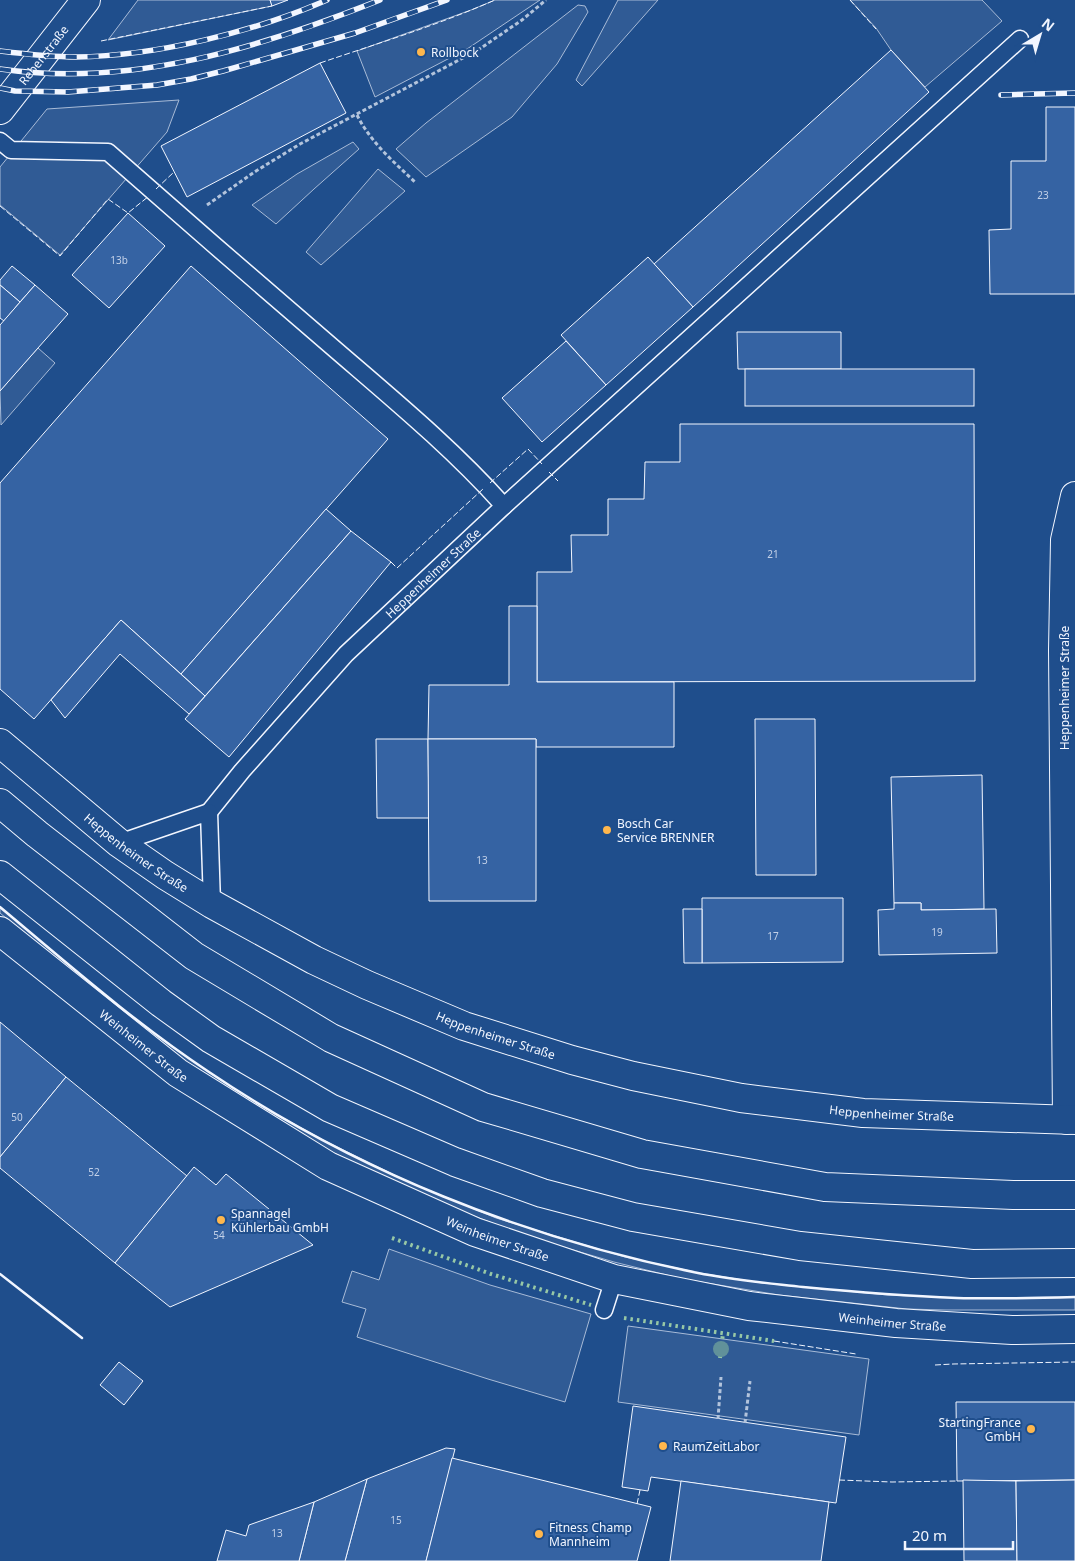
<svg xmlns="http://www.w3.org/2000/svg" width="1075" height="1561" font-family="'Noto Sans',sans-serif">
<rect width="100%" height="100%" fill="#1f4e8c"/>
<g fill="#305b95" stroke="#a8bbd7">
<path d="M138,0H270L272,6L108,40Z"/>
<path d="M495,0H540L467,49L375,97L357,51L471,10Z"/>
<path d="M618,0H658L582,86L576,80Z"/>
<path d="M850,0H982L1002,21L925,87L891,50L876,28Z"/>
<path d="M578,5L585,6L588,12L557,64L512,117L426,177L396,149L426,123Z"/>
<path d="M179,100L167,132L60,255L0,205V167L47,109Z"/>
<path d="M353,142L359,149L314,189L276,224L252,205L297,174Z"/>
<path d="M378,169L405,191L321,265L306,252Z"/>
<path d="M38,348L55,363L1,425L0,391Z"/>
<path d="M0,907L102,993L150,1030L208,1072L267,1109L327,1142L409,1182L496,1218L625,1257L700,1273L762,1283L888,1295L960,1298L1075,1297V1310H946L907,1309L779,1295L683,1279L614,1262L529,1237L466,1213L377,1174L324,1148L172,1054L79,980L0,913Z"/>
<path d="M389,1249L490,1285L591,1314L565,1402L488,1379L357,1337L366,1309L342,1302L352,1271L379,1280Z"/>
<path d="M628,1326L869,1359L859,1435L618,1402Z"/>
</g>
<g fill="#3563a3" stroke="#f2f6ff">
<path d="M270,0H288L272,6Z"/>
<path d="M891,50L929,92L693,307L654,264Z"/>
<path d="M320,63L346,113L187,197L161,146Z"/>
<path d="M1046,107H1075V294H990L989,230L1011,229V161H1046Z"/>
<path d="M128,213L165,246L109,308L72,275Z"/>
<path d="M648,257L693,307L606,385L561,335Z"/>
<path d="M12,266L35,285L20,302L0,285V280Z"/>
<path d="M191,266L388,439L181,674L121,620L34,719L0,689V483Z"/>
<path d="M0,285L20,302L4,321L0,318Z"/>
<path d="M35,285L68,314L0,391V325Z"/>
<path d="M737,332H841V369H738Z"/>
<path d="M566,341L606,385L542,442L502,398Z"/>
<rect x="745" y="369" width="229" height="37"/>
<path d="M680,424H974L975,681L537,682V572H572L571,535H608V499H644L645,462H680Z"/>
<path d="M326,509L351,531L205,696L181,674Z"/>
<path d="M351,531L391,562L229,757L185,719Z"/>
<path d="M509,606H537V682H674V747H536V739H428L429,685H509Z"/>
<path d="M121,620L205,696L189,714L120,654L65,718L51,700Z"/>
<path d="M755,719H815L816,875H756Z"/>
<path d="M376,739H428L429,818H377Z"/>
<path d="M428,739H536V901H429Z"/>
<path d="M982,775L984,909L921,910V903H894L891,777Z"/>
<path d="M702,898H843V962L702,963Z"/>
<path d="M894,903H921V910L996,909L997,953L879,955L878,910L894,909Z"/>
<path d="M683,909H702V963H684Z"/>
<path d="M0,1022L66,1077L0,1157Z"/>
<path d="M66,1077L187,1176L115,1263L0,1168V1157Z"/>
<path d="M194,1167L216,1185L226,1174L313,1245L170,1307L115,1263Z"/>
<path d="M119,1362L143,1381L124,1405L100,1385Z"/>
<path d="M956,1402H1075V1480L957,1481Z"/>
<path d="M633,1406L846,1437L836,1503L651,1477L648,1491L622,1487Z"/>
<path d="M446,1448L455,1449L426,1561H345L367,1479Z"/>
<path d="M452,1458L651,1507L637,1561H426Z"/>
<path d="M367,1479L345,1561H299L314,1502Z"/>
<path d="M963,1480L1016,1481L1017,1561H964Z"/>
<path d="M1075,1480V1561H1017L1016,1481Z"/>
<path d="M681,1481L829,1502L821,1561H670Z"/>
<path d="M314,1502L299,1561H217L226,1530L246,1536L249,1525Z"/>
</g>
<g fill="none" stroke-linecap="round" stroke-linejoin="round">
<g stroke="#f2f6ff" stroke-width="19">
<g id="lane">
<path d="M0,141L11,150L108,152C184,219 260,285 337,351C395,401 453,449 504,506"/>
<path id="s1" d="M209,812L242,771L346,654L504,506L1020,39"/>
<path d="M119,843L209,812L212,904"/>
<path d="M604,1310L614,1279"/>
</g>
</g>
<g stroke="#f2f6ff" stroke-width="30">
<g id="street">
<path id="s2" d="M0,110L86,0"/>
<path d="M1067,1120L1063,650L1065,540L1075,496"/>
</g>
</g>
<g stroke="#f2f6ff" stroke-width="30">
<g id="secondary">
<path id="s3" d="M0,743L119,843L165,875L212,904L314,960L367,985L464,1026L572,1060L633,1076L741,1098L863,1113L1075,1120"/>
<path id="s4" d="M0,931L178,1073L328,1166L475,1232L614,1279L749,1306L896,1323L1012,1330L1075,1329"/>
</g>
</g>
<g stroke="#f2f6ff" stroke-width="30">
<g id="highway">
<path d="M0,803L37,834L194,956L331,1038L483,1107L642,1154L825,1187L1013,1195H1075"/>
<path d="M0,875L161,1003L211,1039L330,1108L455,1162L542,1193L633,1217L800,1246L972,1264L1075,1263"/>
</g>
</g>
<g stroke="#b3c4dc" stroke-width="3" stroke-dasharray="4 2.5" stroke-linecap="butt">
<path d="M357,115C371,143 394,162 416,183"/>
<path d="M207,205L256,171L300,144L478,50L522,20L546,0"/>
<path d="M718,1419L721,1377"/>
<path d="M745,1423L750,1381"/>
</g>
<use href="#lane" stroke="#1f4e8c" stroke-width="16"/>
<use href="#street" stroke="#1f4e8c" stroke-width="28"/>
<use href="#secondary" stroke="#1f4e8c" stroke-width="28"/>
<use href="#highway" stroke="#1f4e8c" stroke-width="28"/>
<g stroke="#f2f6ff" stroke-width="5.5">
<g id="rail">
<path d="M0,51C25,54 50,57 76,57C156,56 254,32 327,0"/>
<path d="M0,69C131,88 259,48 380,0"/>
<path d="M0,88L15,91L68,92L157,85L191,79L223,71L355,33L447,0"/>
<path d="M1001,95L1075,93"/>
</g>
</g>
<use href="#rail" stroke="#1f4e8c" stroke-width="4" stroke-dasharray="11" stroke-linecap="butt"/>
<g stroke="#97c8a6" stroke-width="4" stroke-dasharray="2.5 4" stroke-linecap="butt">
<path d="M392,1238L491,1274L591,1305"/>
<path d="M624,1318L774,1341"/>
<path d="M720,1358L723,1333"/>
</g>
<g stroke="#f2f6ff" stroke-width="1" stroke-dasharray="6 2.5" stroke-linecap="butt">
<path d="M850,0L876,29"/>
<path d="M101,41L272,6"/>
<path d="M320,63C379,43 438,25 495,0"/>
<path d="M156,189L174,172"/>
<path d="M0,206L60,256L108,199L128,213L149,196"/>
<path d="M549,472L558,481"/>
<path d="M490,483L528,449L542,464"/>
<path d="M391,562L397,568L483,489"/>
<path d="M774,1341L856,1354"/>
<path d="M935,1365L953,1364L1075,1362"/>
<path d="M839,1480L892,1482L957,1481"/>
<path d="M637,1504L640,1490"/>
</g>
<g stroke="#f2f6ff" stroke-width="2.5">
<path d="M0,907C68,964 135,1023 209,1072C356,1171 524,1238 698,1273C733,1280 768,1283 803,1287C855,1292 905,1296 957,1298C996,1299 1036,1298 1075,1297"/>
<path d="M0,1274L82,1338"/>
</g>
</g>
<circle fill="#61919a" cx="721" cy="1349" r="8"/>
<g fill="#ffb74d" stroke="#1f4e8c" stroke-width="2">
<circle cx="421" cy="52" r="5"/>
<circle cx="607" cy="830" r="5"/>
<circle cx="221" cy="1220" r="5"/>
<circle cx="1031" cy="1429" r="5"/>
<circle cx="663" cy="1446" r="5"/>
<circle cx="539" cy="1534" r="5"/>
</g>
<g text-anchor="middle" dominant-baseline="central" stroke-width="4" stroke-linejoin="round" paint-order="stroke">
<g font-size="10" fill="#c3d1e8">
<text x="1043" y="195">23</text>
<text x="119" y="260">13b</text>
<text x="773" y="554">21</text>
<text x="482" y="860">13</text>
<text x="937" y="932">19</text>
<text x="773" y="936">17</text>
<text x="17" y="1117">50</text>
<text x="94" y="1172">52</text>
<text x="219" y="1235">54</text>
<text x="396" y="1520">15</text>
<text x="277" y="1533">13</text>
</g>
<g font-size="12" fill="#f2f6ff" stroke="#1f4e8c" text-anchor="start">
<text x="431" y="52">Rollbock</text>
<text x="617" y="823">Bosch Car<tspan x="617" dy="14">Service BRENNER</tspan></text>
<text x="231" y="1213">Spannagel<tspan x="231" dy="14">Kühlerbau GmbH</tspan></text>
<text x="1021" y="1422" text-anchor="end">StartingFrance<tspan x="1021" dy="14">GmbH</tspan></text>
<text x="673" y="1446">RaumZeitLabor</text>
<text x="549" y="1527">Fitness Champ<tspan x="549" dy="14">Mannheim</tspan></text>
</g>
<g font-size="12" fill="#f2f6ff" stroke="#1f4e8c">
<text stroke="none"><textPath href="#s2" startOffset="70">Rebenstraße</textPath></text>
<text stroke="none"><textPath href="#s1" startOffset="328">Heppenheimer Straße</textPath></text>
<text transform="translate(1064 688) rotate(-90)">Heppenheimer Straße</text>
<text stroke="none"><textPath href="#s3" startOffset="175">Heppenheimer Straße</textPath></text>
<text stroke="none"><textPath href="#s3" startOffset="580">Heppenheimer Straße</textPath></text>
<text stroke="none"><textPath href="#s4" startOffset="184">Weinheimer Straße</textPath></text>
<text stroke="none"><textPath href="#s3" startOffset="985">Heppenheimer Straße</textPath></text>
<text stroke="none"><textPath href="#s4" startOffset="589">Weinheimer Straße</textPath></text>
<text stroke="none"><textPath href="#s4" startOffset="994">Weinheimer Straße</textPath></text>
</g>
</g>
<g transform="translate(1040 35) rotate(38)" stroke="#1f4e8c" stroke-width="4" paint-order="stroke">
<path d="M0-4L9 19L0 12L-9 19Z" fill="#f2f6ff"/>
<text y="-8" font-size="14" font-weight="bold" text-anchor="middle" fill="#f2f6ff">N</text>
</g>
<path d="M905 1541v8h108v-8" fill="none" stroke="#f2f6ff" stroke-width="2.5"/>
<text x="912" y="1541" font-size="15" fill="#f2f6ff" stroke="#1f4e8c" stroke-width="4" paint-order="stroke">20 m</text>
</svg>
